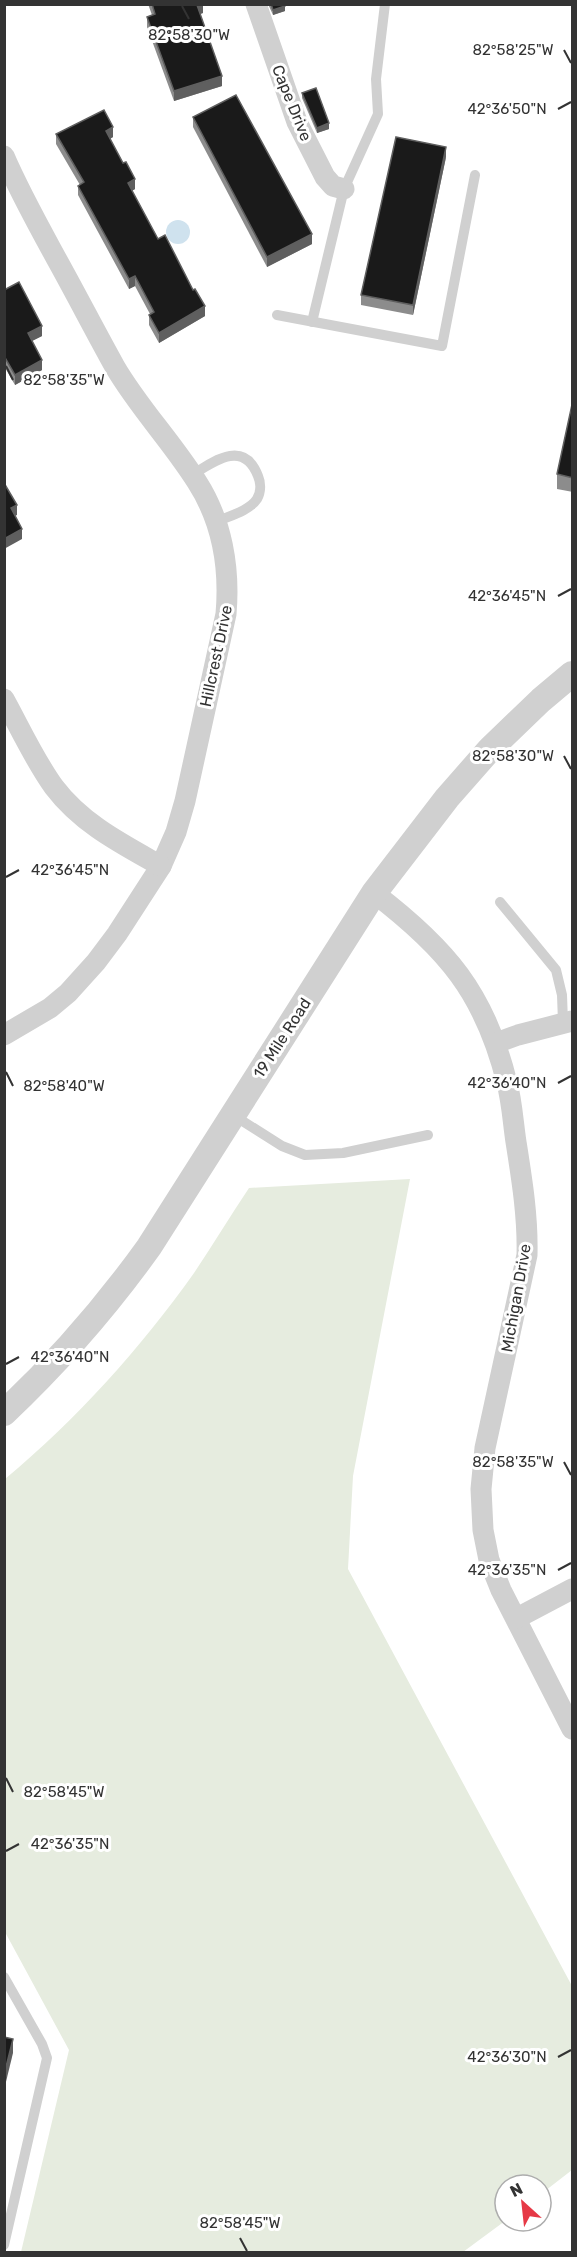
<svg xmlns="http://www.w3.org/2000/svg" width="577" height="2257" font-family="Rubik,sans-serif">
<rect width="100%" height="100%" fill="#fff"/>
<path fill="#e6ecdf" d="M410,1179L353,1476L348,1569L572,1986V2170L541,2194V2185H505V2221L463,2252H21L69,2050L5,1932V1479C77,1419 140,1349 194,1273C213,1245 230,1216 249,1188Z"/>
<circle fill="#cfe2ee" cx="178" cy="232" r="12"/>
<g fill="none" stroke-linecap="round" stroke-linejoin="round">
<g stroke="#d0d0d0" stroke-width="10">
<path d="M277,315L442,346L475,175"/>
<path d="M312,322L344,189L378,114L376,79L385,4"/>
<path d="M192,475C214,461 244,439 258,476C261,483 261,492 257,499C249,511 229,516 216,522"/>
<path d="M500,902L556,970L562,995L563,1022"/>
<path d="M233,1115L282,1146L305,1155L343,1153L428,1135"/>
<path d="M4,1977L42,2044L47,2058L4,2245"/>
</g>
<g stroke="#d0d0d0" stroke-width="21">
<path d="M256,4L297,122L325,177L333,186L344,189"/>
<path d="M4,156C19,191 38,225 56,258C76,294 95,331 115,367C139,408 172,442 197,482C222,521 230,568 226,614L185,801L176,832L161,866L117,934L96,962L68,993L50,1008L4,1035"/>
<path d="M4,699C20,728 35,761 54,787C82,824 122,844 161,866"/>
<path d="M374,893C446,948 485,993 507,1083C512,1102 513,1122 516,1142C522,1180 528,1217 527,1255L485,1448L481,1489L483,1530L489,1560L501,1590L572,1729"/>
<path d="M496,1043L518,1035L572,1021"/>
<path d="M517,1618L572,1589"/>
</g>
<path stroke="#d0d0d0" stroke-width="26" d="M4,1413C58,1362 106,1307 149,1247L374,893L447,798L490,749L541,700L572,674"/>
</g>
<g fill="#8c8c8c">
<path d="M148,4H203V13L200,14L222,86L174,101L147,27V17L152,15Z"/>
<path d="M268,4H285V11L273,15Z"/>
<path d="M302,93L329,129L317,133L302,98Z"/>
<path d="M193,117L312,244L267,267L193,127Z"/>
<path d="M56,134L113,137L110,139L135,189L132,191L158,239L205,316L159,343L149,325V315L150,314L135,286L129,289L78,195V186L80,185L56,144Z"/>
<path d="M446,157L413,315L361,305V295Z"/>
<path d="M4,287L42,336L32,341L42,370L15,385L4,366Z"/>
<path d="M573,400V492L557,489V474Z"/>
</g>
<g fill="#5f5f5f">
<path d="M198,4H203V13L197,15V5Z"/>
<path d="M285,6V11L273,15V10Z"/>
<path d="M222,76V86L174,101V91Z"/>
<path d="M329,123V129L317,133V128Z"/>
<path d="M113,127V137L106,141V131Z"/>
<path d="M446,147V157L413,315V305Z"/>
<path d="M135,179V189L128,193V183Z"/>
<path d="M312,234V244L267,267V257Z"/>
<path d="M135,276V286L129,289V279Z"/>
<path d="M205,306V316L159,343V333Z"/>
<path d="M42,326V336L28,343V333Z"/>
<path d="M42,360V370L15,385V375Z"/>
<path d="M17,505V515L11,518V508Z"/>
<path d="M22,529V539L4,549V539Z"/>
<path d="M13,2039V2053L4,2090V2075Z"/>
</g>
<g fill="#1a1a1a" stroke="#5f5f5f" stroke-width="1.5">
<path d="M152,4H198L197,5L222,76L174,91L147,17L155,14Z"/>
<path d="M271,4H285V6L273,10Z"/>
<path d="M316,88L329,123L317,128L302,93Z"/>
<path d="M236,95L312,234L267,257L193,117Z"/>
<path d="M104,110L113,127L106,131L123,163L126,162L135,179L128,183L158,239L165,235L193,290L195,289L205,306L159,333L149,315L154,312L135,276L129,279L78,186L84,182L56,134Z"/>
<path d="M396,137L446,147L413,305L361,295Z"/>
<path d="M19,282L42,326L28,333L42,360L15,375L4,356V287L6,289Z"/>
<path d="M573,400V478L557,474Z"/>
<path d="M4,483L17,505L11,508L22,529L4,539Z"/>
<path d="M4,2037L13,2039L4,2075Z"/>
</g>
<path fill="none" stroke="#333" stroke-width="2" d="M182,6L189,19M564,50L571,63M558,109L571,102M6,366L13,380M558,596L571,589M564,756L571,769M6,877L19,870M6,1072L13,1086M558,1083L571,1076M6,1364L19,1357M564,1462L571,1475M558,1570L571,1563M6,1778L13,1792M6,1851L19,1844M558,2057L571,2050M240,2238L247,2251"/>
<g text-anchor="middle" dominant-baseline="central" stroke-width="6" stroke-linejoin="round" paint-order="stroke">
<g font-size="16" fill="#333" stroke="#fff">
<text transform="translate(292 103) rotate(68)">Cape Drive</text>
<text transform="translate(216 656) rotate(-78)">Hillcrest Drive</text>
<text transform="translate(282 1038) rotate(-57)">19 Mile Road</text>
<text transform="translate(516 1298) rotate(-80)">Michigan Drive</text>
</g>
</g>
<g font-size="15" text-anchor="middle" fill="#333" stroke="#fff" stroke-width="6" stroke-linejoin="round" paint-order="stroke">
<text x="189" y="40">82°58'30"W</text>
<text x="513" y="55">82°58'25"W</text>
<text x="507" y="114">42°36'50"N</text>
<text x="64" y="385">82°58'35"W</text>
<text x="507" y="601">42°36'45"N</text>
<text x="513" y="761">82°58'30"W</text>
<text x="70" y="875">42°36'45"N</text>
<text x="507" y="1088">42°36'40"N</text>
<text x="64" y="1091">82°58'40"W</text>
<text x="70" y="1362">42°36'40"N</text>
<text x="513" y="1467">82°58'35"W</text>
<text x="507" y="1575">42°36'35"N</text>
<text x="64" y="1797">82°58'45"W</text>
<text x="70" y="1849">42°36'35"N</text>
<text x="507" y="2062">42°36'30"N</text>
<text x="240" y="2228">82°58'45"W</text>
</g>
<rect width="577" height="2257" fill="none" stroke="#333333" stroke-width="12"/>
<g transform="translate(523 2203) rotate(333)"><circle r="28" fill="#ffffff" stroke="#adadad" stroke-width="1.5"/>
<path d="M0-4.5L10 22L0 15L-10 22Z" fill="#e63946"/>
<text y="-9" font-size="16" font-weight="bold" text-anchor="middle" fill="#333333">N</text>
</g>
</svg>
